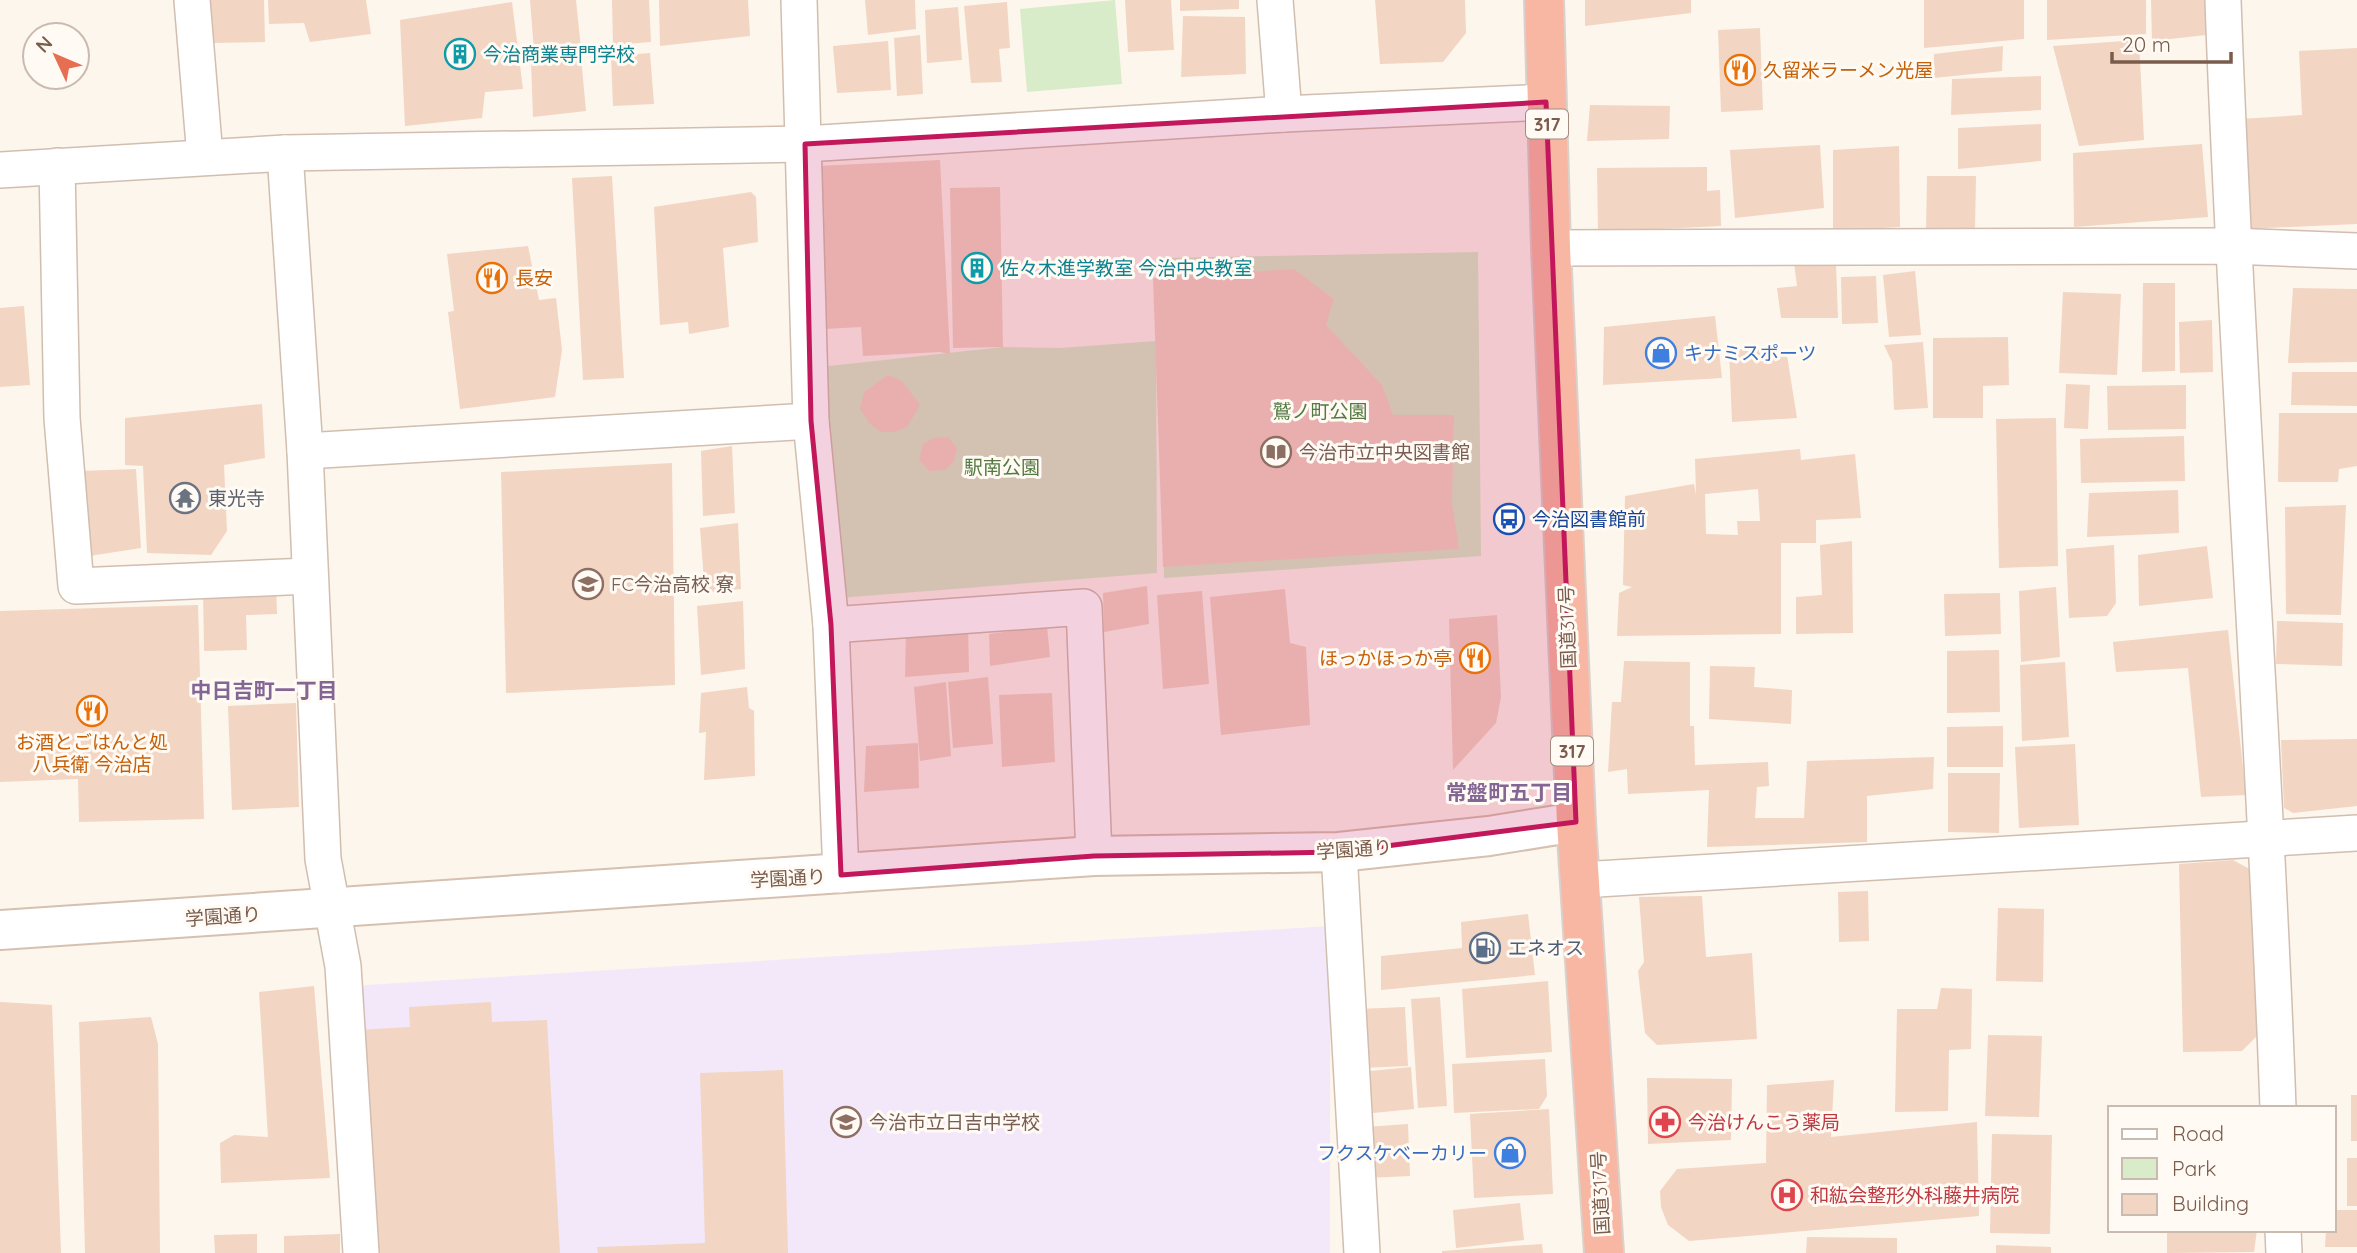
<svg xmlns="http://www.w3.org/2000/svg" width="2357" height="1253" font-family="Quicksand,'Noto Sans JP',sans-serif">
<rect width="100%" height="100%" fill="#fdf6ec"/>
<path fill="#f3e8fa" d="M1330,926V1253H372L353,991L366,985Z"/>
<g fill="#d8ecc9">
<path d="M1115,0L1122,84L1027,92L1020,9Z"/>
<path d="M1478,252L1481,556L1164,578L1160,258Z"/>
<path d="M1156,341L1157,573L838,598L820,367L1003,347L1060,348Z"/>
</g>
<g fill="#f3d5c3" fill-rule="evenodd">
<path d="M209,0H264L265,42L209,43Z"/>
<path d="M268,0H366L371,34L310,42L304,23L269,24Z"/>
<path d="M530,0H576L581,49L534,51Z"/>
<path d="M612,0H649L651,42L613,45Z"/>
<path d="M659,0H748L750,36L660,46Z"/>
<path d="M865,0H915L916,29L868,35Z"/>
<path d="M1125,0H1171L1174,50L1128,52Z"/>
<path d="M1180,0H1239V9L1180,11Z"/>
<path d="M1375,0H1465L1466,33L1443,62L1380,64Z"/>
<path d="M1585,0H1691V13L1585,26Z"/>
<path d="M1924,0H2024V39L1924,48Z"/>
<path d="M2047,0H2146V34L2047,40Z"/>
<path d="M2151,0H2206V35L2152,41Z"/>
<path d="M512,2L523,89L485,92L482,118L405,126L400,20Z"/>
<path d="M1007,2L1010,48L999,49L1002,82L971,83L964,6Z"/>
<path d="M958,7L962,60L927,63L925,10Z"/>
<path d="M1183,16L1245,17L1246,74L1181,77Z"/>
<path d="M1760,28L1763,110L1721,112L1718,30Z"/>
<path d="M920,35L923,94L897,96L894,38Z"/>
<path d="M2139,40L2144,140L2079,146L2053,46Z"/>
<path d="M888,41L891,90L837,93L833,46Z"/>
<path d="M2003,46L2002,71L1934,78V54Z"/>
<path d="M2357,48V224L2245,229L2240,119L2302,115L2299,51Z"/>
<path d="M650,53L654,104L613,106L611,56Z"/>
<path d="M581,57L586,111L533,117L531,61Z"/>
<path d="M2041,76V110L1951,115L1952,79Z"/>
<path d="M1590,105L1670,106L1669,139L1587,141Z"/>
<path d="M2041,124V161L1958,169V128Z"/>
<path d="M2202,144L2208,217L2074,227L2073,153Z"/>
<path d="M1820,145L1824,208L1735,218L1730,150Z"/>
<path d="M1899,146L1900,227L1833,231V150Z"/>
<path d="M940,160L950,354L940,352L863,356L861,327L825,329L817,166Z"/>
<path d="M1707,167V191L1720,190L1721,226L1598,232L1597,168Z"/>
<path d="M612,176L624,378L583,380L572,178Z"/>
<path d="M1927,176H1976L1975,230L1926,232Z"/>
<path d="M1000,187L1003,347L953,348L950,188Z"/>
<path d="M751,192L756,197L758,242L723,248L729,327L689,334L688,322L660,325L654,207Z"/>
<path d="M528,246L539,300L556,298L562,350L555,397L460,409L448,312L454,311L447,254Z"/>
<path d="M1794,263L1836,264L1838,318H1781L1777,288L1797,286Z"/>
<path d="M1294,269L1334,299L1326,325L1382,385L1393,415H1454L1452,503L1459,549L1163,567L1153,278Z"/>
<path d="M1915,271L1921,335L1889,337L1883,275Z"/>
<path d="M1876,276L1878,323L1842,324L1841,277Z"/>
<path d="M2143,283H2175V371L2142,372Z"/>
<path d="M2293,288L2357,289V362L2288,363Z"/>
<path d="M2063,292L2121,294L2117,375L2059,373Z"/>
<path d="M24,306L30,385L0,387V308Z"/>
<path d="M1715,316L1722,378L1603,385L1604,327Z"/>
<path d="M2212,320L2213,372L2180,373L2179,322Z"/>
<path d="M2008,337L2009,385L1983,386V418H1933V338Z"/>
<path d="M1923,342L1928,408L1894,410L1892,362L1884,345Z"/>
<path d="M1729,349H1786L1797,418L1732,422Z"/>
<path d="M2292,372H2357V406L2291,405Z"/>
<path d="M888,375L902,381L920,405L907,427L894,432H881L870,424L860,409L864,392Z"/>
<path d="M2066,384L2090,385L2088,429L2064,428Z"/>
<path d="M2186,385V429L2108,430L2107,386Z"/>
<path d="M262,404L265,458L224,465L227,531L211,555L147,553L143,466L125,465V418Z"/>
<path d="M2279,413H2357V466L2339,469L2338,482H2278Z"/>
<path d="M2056,418L2058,566L1999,568L1996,419Z"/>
<path d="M2184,436L2185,481L2081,483L2080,439Z"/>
<path d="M948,437L957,448L954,461L945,470L929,471L919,459L923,444L934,438Z"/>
<path d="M732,446L735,513L703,516L701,451Z"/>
<path d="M1800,449L1801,460L1855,454L1861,518L1816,520V543H1781V634L1617,636L1619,593L1632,587L1623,585L1625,496L1694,484L1696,495L1695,459ZM1758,489L1760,521H1737L1738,535L1706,534L1705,494Z"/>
<path d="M672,463L675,685L506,693L501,472Z"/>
<path d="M136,469L141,548L83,557L81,471Z"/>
<path d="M2178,490L2179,533L2087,537L2089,493Z"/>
<path d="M2346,505L2341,615L2286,614L2285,507Z"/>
<path d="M738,523L741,589L705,593L700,528Z"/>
<path d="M1852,541L1853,633L1796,634V597L1822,595L1820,545Z"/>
<path d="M2114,545L2116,603L2107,616L2069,618L2066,549Z"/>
<path d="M2207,546L2213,598L2139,606L2138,555Z"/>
<path d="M276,585L277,614L246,615L247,650L204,651L203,588Z"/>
<path d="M1147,586L1149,624L1104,632L1103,593Z"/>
<path d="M2056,587L2060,657L2021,662L2019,591Z"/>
<path d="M1285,589L1290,643L1306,647L1310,725L1221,735L1210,597Z"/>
<path d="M1202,591L1209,684L1163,689L1157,595Z"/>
<path d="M2000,593L2001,634L1945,636L1944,594Z"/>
<path d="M743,601L745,669L701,675L697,606Z"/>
<path d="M198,605L204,819L79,822L78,779L0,782V611Z"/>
<path d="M1497,615L1501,697L1496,723L1453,770L1449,619Z"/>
<path d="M2277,621L2343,623L2342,666L2276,664Z"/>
<path d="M968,626L969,672L905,677L906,629Z"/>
<path d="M1047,626L1050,657L990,666L989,634Z"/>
<path d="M2228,630L2246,795L2201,797L2188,668L2116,672L2113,642Z"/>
<path d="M1999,650L2000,712L1947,713V651Z"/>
<path d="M1624,661L1690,662V726H1694L1695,765L1768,762L1769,786L1757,787L1755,818H1804L1807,761L1934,757L1933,789L1867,796V842L1707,847L1709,790L1628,794L1627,769L1608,772L1612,702H1621Z"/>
<path d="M2065,662L2069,737L2022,741L2020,665Z"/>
<path d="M1710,666L1755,667L1754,687L1792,690L1791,724L1709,719Z"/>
<path d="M988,677L993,744L953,748L948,682Z"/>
<path d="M946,682L951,756L920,761L914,687Z"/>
<path d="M747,687L749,708L754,711L755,776L704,780L706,732L699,733L701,693Z"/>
<path d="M1052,693L1055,762L1002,767L999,695Z"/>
<path d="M296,703L299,807L232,810L228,706Z"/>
<path d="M2003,726V767H1947V727Z"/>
<path d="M2357,739V806L2293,813L2284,808L2281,740Z"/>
<path d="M918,743L919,788L864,792L866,746Z"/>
<path d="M2075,744L2079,825L2019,828L2015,747Z"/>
<path d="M1948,773H2000L1999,833L1948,832Z"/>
<path d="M2233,860L2253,871L2260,1033L2242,1051L2183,1052L2179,864Z"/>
<path d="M1868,891L1869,941L1839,942L1838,892Z"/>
<path d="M1702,896L1706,957L1752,953L1757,1039L1657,1045L1645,1033L1638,971L1644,962L1639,897Z"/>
<path d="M1998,908L2044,909L2043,982L1996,981Z"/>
<path d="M1528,914L1535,975L1381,990V956L1462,948L1461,922Z"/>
<path d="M1548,981L1552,1052L1466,1058L1462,989Z"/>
<path d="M314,986L330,1178L221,1183L220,1143L234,1135L268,1137L259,992Z"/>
<path d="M1941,988L1972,989L1971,1049L1949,1050L1948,1111L1895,1112L1897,1009H1937Z"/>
<path d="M1440,997L1447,1106L1418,1108L1411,999Z"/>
<path d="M0,1002L52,1005L61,1253H0Z"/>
<path d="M491,1002L492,1022L547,1020L560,1253H369L357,1030L410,1027L409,1007Z"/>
<path d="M1405,1007L1408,1066L1361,1068L1358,1009Z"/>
<path d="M151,1017L158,1044L160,1253H85L79,1022Z"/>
<path d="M1988,1035L2042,1036L2039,1117L1985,1116Z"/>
<path d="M1545,1059L1547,1096L1539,1109L1454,1113L1452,1064Z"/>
<path d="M1411,1067L1414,1109L1363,1114L1360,1072Z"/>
<path d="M783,1070L788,1253H598L597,1247L705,1243L700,1073Z"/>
<path d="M1647,1078L1732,1079L1731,1140L1648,1144Z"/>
<path d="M1834,1080L1831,1137L1977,1122L1979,1216L1689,1241L1668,1225L1661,1207L1660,1191L1677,1169L1766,1163L1767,1085Z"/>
<rect x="2351" y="1095" width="6" height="46"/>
<path d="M1549,1109L1553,1194L1474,1198L1470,1114Z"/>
<path d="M1408,1124L1410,1176L1367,1178L1366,1127Z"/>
<path d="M1992,1134L2052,1135L2050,1234L1990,1233Z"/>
<rect x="2347" y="1158" width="10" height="48"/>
<path d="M1520,1203L1524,1240L1456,1248L1453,1210Z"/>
<path d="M2334,1210H2357V1247H2325L2326,1230H2334Z"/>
<path d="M2167,1230H2257L2254,1252L2167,1253Z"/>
<path d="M257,1234V1253H215L214,1235Z"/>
<path d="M340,1234V1253H284V1236Z"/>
<path d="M1807,1237L1897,1238V1253H1806Z"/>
<path d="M1542,1244L1543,1253H1442V1251Z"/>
<path d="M1996,1245L2051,1247V1253H1996Z"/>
</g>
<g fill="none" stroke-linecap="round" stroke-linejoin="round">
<g stroke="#d1beb0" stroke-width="38">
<g id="street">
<path d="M192,0L205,157"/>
<path d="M799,0L811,421L831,625L841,875"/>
<path d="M1275,0L1284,114"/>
<path d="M2223,0C2236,370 2265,738 2278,1108"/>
<path d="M285,153L305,451L323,859L343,966L361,1253"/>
<path d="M57,166L62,418L76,586L309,576"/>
<path d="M0,170L285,153L805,144L1284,114L1546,102"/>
<path d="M1551,248L2231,246L2357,251"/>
<path d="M305,451L811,421"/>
<path d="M831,625L1084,607L1094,856"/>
<path d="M1339,852L1362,1253"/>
<path d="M1581,880L2357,833"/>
<path d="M2283,1230L2284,1253"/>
</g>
</g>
<g stroke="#d6c0b0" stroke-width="42">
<path id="secondary" d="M0,930L1094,856L1339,852L1489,836L1576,822"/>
</g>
<g stroke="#dad1cd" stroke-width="42">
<path id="highway" d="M1544,0L1551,248L1576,822L1604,1253"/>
</g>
<use href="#street" stroke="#fff" stroke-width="35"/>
<use href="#secondary" stroke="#fff" stroke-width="38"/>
<use href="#highway" stroke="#f7b7a3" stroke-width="38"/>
</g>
<path fill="#c2185b" fill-opacity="0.2" stroke="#c2185b" stroke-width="5" stroke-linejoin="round" d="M1546,102L1576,822L1339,852L1094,856L841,875L831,625L811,421L805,144Z"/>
<defs>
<g id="building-ring" transform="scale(1.575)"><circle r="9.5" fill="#fffaf3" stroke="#0f9aa8" stroke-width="1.5"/><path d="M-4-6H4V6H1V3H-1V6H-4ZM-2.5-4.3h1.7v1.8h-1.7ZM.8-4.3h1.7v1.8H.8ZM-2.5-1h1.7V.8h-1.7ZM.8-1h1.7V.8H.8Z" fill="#0f9aa8"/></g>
<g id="restaurant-ring" transform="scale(1.575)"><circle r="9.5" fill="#fffaf3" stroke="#e8710a" stroke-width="1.5"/><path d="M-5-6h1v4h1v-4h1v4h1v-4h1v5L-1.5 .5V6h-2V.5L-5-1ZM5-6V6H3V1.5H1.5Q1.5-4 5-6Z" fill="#e8710a"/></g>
<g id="shop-ring" transform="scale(1.575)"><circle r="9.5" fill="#fffaf3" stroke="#3f7fe0" stroke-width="1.5"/><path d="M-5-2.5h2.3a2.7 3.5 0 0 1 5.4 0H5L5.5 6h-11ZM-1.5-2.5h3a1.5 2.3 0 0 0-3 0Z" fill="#3f7fe0"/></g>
<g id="library-ring" transform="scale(1.575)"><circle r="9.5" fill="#fffaf3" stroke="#8d6e63" stroke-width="1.5"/><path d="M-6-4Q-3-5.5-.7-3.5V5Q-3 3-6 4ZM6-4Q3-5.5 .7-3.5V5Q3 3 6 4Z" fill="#8d6e63"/></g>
<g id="temple-ring" transform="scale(1.575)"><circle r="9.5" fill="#fffaf3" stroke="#6b7280" stroke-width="1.5"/><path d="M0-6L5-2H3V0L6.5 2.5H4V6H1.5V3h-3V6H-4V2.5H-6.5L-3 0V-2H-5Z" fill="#6b7280"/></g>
<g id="bus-ring" transform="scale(1.575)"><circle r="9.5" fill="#fffaf3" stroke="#1a4fb4" stroke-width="1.5"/><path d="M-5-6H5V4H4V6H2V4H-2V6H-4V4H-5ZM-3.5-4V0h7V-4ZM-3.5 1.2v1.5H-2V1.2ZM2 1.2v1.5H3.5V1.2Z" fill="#1a4fb4"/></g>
<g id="school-ring" transform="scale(1.575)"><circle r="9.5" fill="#fffaf3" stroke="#8d6e63" stroke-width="1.5"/><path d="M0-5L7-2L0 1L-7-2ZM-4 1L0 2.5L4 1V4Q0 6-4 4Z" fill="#8d6e63"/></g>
<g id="fuel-ring" transform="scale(1.575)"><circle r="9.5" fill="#fffaf3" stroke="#5c6f8a" stroke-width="1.5"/><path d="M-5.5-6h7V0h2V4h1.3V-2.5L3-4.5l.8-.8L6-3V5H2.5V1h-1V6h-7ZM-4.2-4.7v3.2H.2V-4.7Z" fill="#5c6f8a"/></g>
<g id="pharmacy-ring" transform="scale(1.575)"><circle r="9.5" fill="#fffaf3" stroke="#e0444e" stroke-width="1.5"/><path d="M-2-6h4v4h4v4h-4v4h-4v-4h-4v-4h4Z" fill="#e0444e"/></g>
<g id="hospital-ring" transform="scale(1.575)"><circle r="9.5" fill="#fffaf3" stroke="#e0444e" stroke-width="1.5"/><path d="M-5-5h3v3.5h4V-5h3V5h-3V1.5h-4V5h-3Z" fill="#e0444e"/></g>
</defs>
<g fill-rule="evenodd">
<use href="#building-ring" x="460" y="54"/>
<use href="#restaurant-ring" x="1740" y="70"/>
<use href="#building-ring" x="977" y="268"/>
<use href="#restaurant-ring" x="492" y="278"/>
<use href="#shop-ring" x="1661" y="353"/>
<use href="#library-ring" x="1276" y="452"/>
<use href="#temple-ring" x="185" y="498"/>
<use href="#bus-ring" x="1509" y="519"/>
<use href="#school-ring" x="588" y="584"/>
<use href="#restaurant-ring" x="1475" y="658"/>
<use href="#restaurant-ring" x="92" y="711"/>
<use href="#fuel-ring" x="1485" y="948"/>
<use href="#school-ring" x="846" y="1122"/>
<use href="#pharmacy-ring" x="1665" y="1122"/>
<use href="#shop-ring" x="1510" y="1153"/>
<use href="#hospital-ring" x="1787" y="1195"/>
</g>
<g text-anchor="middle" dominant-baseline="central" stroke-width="6" stroke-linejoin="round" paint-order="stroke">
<g fill="#fffaf3" stroke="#a28b7f" stroke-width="2">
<rect x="1526" y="109.5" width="42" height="29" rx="5"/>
<rect x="1551" y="736.5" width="42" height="29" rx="5"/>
</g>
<g font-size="18" font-weight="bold" fill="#7a5c4d">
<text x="1547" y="124">317</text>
<text x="1572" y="751">317</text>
</g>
<g font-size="19" fill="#0d838f" stroke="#fffaf3" text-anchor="start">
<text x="483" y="54">今治商業専門学校</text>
<text x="1000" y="268">佐々木進学教室 今治中央教室</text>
</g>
<g font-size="19" fill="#c56008" stroke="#fffaf3" text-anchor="start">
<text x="1763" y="70">久留米ラーメン光屋</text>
<text x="515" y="278">長安</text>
<text x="1452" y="658" text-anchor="end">ほっかほっか亭</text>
<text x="92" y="742" text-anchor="middle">お酒とごはんと処<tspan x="92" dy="22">八兵衛 今治店</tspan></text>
</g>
<g font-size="19" fill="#366cbe" stroke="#fffaf3" text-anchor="start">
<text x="1684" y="353">キナミスポーツ</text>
<text x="1487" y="1153" text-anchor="end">フクスケベーカリー</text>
</g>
<g font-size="19" fill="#537a41" stroke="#fffaf3">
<text x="1320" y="411">鷲ノ町公園</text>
<text x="1002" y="467">駅南公園</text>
</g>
<g font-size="19" fill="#785e54" stroke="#fffaf3" text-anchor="start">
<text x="1299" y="452">今治市立中央図書館</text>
<text x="611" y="584">FC今治高校 寮</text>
<text x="869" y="1122">今治市立日吉中学校</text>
</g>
<g font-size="19" fill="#5b616d" stroke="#fffaf3" text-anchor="start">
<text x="208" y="498">東光寺</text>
</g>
<g font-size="19" fill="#164399" stroke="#fffaf3" text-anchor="start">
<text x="1532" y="519">今治図書館前</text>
</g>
<g font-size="19" fill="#7a5c4d" stroke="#fffaf3">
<text transform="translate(1567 627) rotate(-92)">国道317号</text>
<text transform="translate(1354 849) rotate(-4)">学園通り</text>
<text transform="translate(788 878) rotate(-3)">学園通り</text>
<text transform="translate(223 916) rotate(-4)">学園通り</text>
<text transform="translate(1600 1193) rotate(-93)">国道317号</text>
</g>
<g font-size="19" fill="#4e5e75" stroke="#fffaf3" text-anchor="start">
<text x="1508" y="948">エネオス</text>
</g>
<g font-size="19" fill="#be3a42" stroke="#fffaf3" text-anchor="start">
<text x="1688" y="1122">今治けんこう薬局</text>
<text x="1810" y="1195">和紘会整形外科藤井病院</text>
</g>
<g font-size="21" font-weight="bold" fill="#846695" stroke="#fffaf3">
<text x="264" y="690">中日吉町一丁目</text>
<text x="1509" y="792">常盤町五丁目</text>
</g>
</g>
<rect x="2108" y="1106" width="228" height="126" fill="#fffaf3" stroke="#cabbb1" stroke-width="2"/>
<rect x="2122" y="1129" width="35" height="10" fill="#ffffff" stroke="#cabbb1" stroke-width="2"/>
<text x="2172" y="1141" font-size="21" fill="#7a5c4d">Road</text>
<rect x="2122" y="1158" width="35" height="21" fill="#d8ecc9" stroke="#cabbb1" stroke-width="2"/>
<text x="2172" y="1176" font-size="21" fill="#7a5c4d">Park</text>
<rect x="2122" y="1194" width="35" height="21" fill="#f3d5c3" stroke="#cabbb1" stroke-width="2"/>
<text x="2172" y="1211" font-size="21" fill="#7a5c4d">Building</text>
<g transform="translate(56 56) rotate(314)"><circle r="33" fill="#fffaf3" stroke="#cabbb1" stroke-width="2"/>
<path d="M0-5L12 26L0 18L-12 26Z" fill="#e76f51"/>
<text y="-10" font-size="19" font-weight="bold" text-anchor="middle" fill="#7a5c4d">N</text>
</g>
<path d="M2112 52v10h119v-10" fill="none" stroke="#7a5c4d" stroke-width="3.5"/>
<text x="2122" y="52" font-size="21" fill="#7a5c4d" stroke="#fffaf3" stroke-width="5" paint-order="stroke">20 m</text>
</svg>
